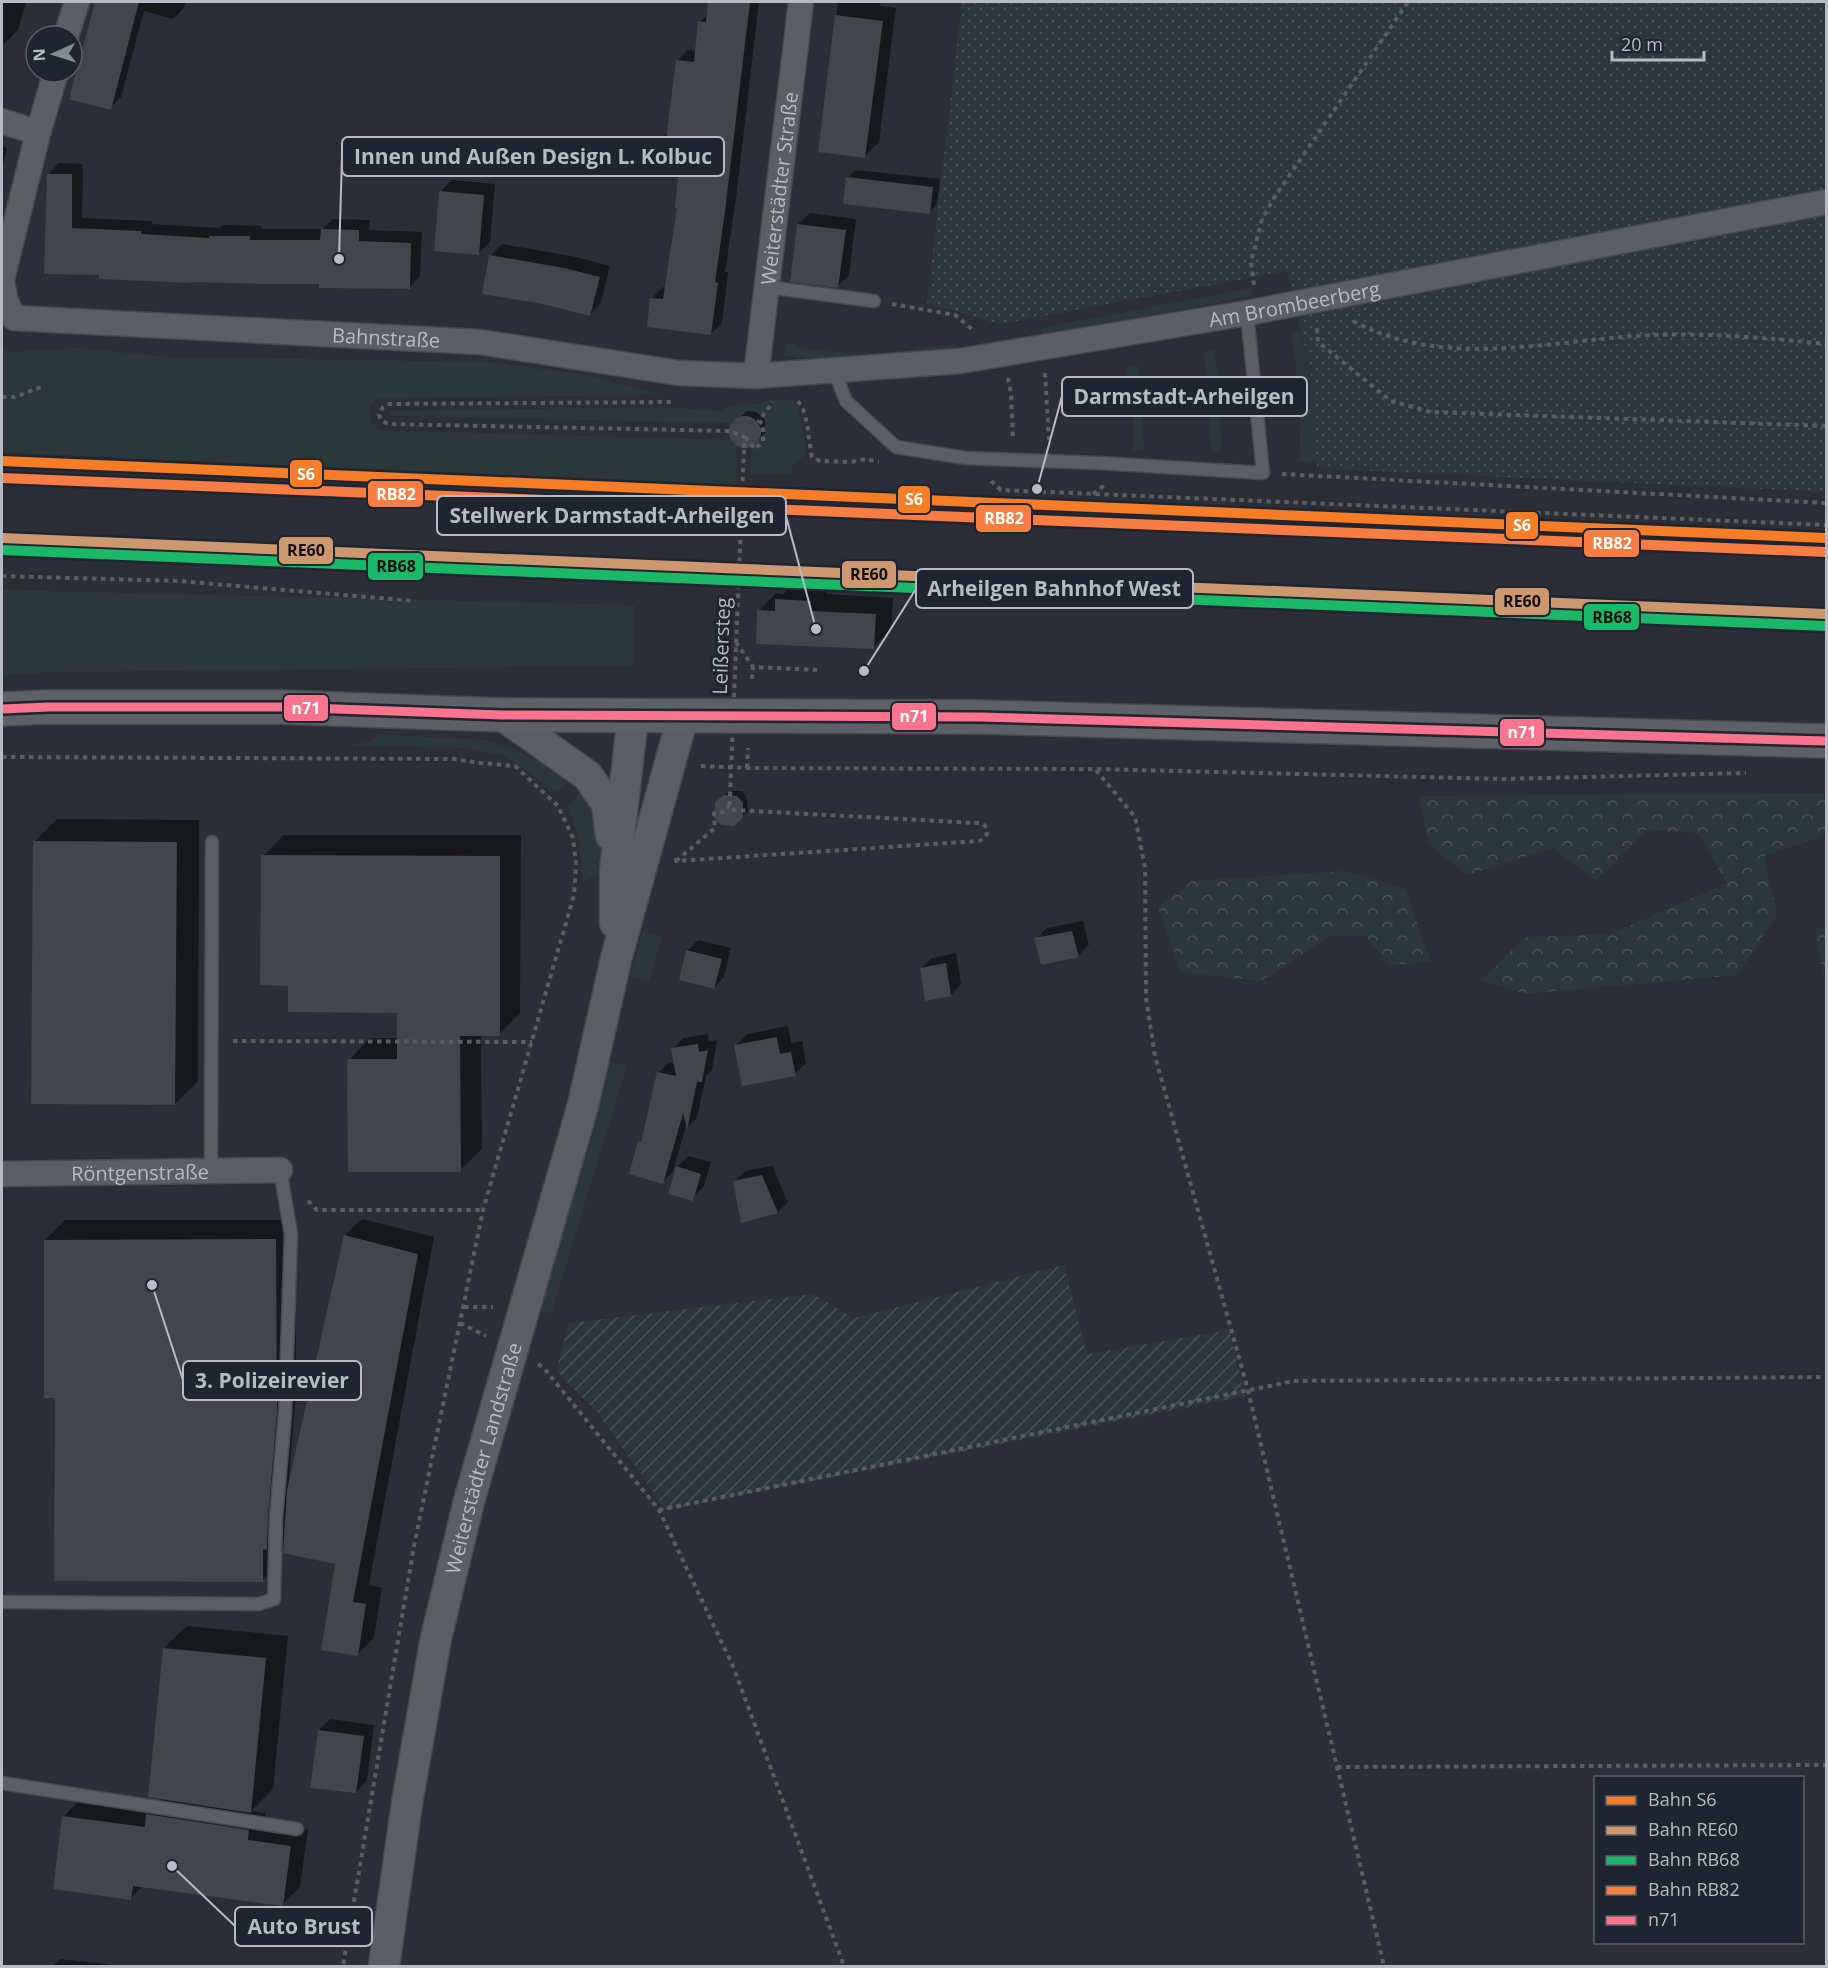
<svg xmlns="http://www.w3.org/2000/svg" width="1828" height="1968" font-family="'Open Sans',sans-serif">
<defs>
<pattern id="forest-crowns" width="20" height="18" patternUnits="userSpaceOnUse" patternTransform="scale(1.5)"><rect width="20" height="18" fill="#2a383b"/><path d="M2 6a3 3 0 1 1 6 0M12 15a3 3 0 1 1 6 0" fill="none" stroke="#475356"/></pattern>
<pattern id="park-dots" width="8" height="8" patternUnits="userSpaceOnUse" patternTransform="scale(1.5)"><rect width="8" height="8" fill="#2a383b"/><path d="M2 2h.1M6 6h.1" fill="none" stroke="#475356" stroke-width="1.8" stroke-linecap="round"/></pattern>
<pattern id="garden-furrows" width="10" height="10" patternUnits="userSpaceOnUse" patternTransform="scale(1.5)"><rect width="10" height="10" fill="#2a383b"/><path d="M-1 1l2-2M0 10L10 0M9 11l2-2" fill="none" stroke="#475356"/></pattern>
</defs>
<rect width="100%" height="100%" fill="#2b2e36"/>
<g fill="#2a383b">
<path d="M1251,288L1252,296L1042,337L1041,328Z"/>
<path d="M1300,331L1311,374L1317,462H1299C1302,419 1299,376 1290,333Z"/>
<path d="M795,343L798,348L865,355L956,344L957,353L871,364L782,356L786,344Z"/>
<path d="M78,348L168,357L487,362L575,373L663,395L383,398C365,401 365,423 381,430L730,440L737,447L736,486L2,452V349L11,352Z"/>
<path d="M1214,349L1220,393L1221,451L1211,452L1208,388L1203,352Z"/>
<path d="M1137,364L1141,385L1144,450L1133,451V420L1126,366Z"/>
<path d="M775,399L794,401C798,410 800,418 802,428C805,447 812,454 792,465L791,475H750L751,448L760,440V424C749,414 742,414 730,423L391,416L389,411L663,407L721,411L731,405L744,403L757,404Z"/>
<path d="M2,590L634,605L633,666L53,672L2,675Z"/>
<path d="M376,734L485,740L516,750L572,778L561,788L555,791L505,756L465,748L345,746L371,742Z"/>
<path d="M582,789L600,824L603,852L601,873L583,882C583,855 578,832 568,807Z"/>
<path d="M643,931L662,936L649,982L630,977Z"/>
<path d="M605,1061L627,1066L551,1314L537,1309Z"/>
</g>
<g fill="url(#forest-crowns)">
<path d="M1826,793V837L1823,836L1764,856L1777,915L1737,975L1524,994L1481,980L1526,937L1611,934L1727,883L1698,833L1646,830L1596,881L1553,848L1467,875L1429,845L1419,796Z"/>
<path d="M1344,871L1405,889L1431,962L1388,965L1366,936L1332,935L1261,981L1181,972L1158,907L1192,881Z"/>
<path d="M1826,927V975H1823L1815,928Z"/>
</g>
<path fill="url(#park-dots)" d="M962,2H1826V492L1331,469L1317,467L1311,374L1287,271L1000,324L927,303Z"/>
<path fill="url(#garden-furrows)" d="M1064,1265L1087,1354L1229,1330L1245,1396L666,1510L597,1412L556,1371L569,1323L813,1294L854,1318Z"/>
<g fill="#0007">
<path d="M2,2H26L18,30L2,46Z"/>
<path d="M98,2H186L184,8L173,19L144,11L121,97L110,108L71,98Z"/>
<path d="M710,2H759L736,199L725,272H728L722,323L711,334L652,298L663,287L666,288L678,207L681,166L660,140L669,131L677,61L688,50L696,51L700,22L708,13Z"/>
<path d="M838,2H881L880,6L896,8L879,142L865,156L820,150Z"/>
<path d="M2,146L7,148L2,169Z"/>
<path d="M59,163L83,164L82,218L152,221V224L219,228L222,225L261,226V229H323L333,219L370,220L369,230L422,232L420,276L409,288L321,282L45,273L48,174Z"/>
<path d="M855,170L940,179L937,204L929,212L848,178Z"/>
<path d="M452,180L495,184L490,242L478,254L441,191Z"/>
<path d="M810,213L856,219L849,275L838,286L798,224Z"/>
<path d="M502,244L576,257L610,266L601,303L590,315L490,256Z"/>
<path d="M747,411L757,412L765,419V433L750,447L738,446L731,439L732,424Z"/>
<path d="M794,583L827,584V594L893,598L891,630L874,647L759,611L776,593L783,594Z"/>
<path d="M730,791H742L747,798L748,811L734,825L722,797Z"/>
<path d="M57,819L199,820L198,1081L175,1104L34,842Z"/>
<path d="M284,835H521L520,1013L499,1035L481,1034L482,1149L460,1170L349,1060L370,1038H398V1011L290,984L263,856Z"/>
<path d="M1083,921L1089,945L1078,956L1036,939L1047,928Z"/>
<path d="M698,940L731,948L724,977L714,988L687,951Z"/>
<path d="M956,953L961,984L951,995L921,968L932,958Z"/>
<path d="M788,1026L791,1043L802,1041L806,1063L795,1074L736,1045L747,1034Z"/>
<path d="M708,1034L709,1042L717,1040L712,1070L706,1076L697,1118L688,1127L687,1123L673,1171L688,1156L711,1162L704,1186L693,1197L677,1168L662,1182L640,1142L644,1138L658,1073L669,1062L675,1064L673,1049L683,1038Z"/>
<path d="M772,1166L788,1202L778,1212L743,1221L734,1182L745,1171Z"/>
<path d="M362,1219L434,1237L369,1585L382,1588L374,1638L357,1655L337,1563L282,1552V1560L262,1581L57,1397L45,1240L65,1220H296V1392L289,1477L291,1478L345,1235Z"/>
<path d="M187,1626L288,1636L273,1789L251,1811L266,1813L264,1823L308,1829L300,1887L283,1904L143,1886L131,1898L64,1816L81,1799L154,1809L164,1798V1648Z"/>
<path d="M330,1719L374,1725L367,1780L356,1792L319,1730Z"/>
<path d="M60,1959L124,1966H53Z"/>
</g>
<g fill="#42454b">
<path d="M95,2H139L111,110L69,99Z"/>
<path d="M708,2H750L725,211L715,282L718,283L711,335L647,327L650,298L663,299L677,208H675L679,168L655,165L658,139L666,140L676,60L694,62L698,21L706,22Z"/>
<path d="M835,15L883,21L865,158L818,152Z"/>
<path d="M47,174H72V228L141,231V234L209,238V236H250V240H320L321,229L359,230V241L411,243L410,289L319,288V284H266L193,282V283L99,279V275L44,274Z"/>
<path d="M846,177L933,187L930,214L843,204Z"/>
<path d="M439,191L484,195L479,255L434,251Z"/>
<path d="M797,224L846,230L838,288L790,282Z"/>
<path d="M489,255L564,268L600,277L590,316L538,303L482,294Z"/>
<circle cx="745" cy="432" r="16"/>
<path d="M775,599L811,601L810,611L876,614L874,649L756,644L757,610L775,611Z"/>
<path d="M724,795L737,796L743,803V818L734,826L721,825L714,818L715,802Z"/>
<path d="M33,841L177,842L175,1105L31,1104Z"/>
<path d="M261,855L500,856V1036H460L461,1172H348L347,1059H397V1013L288,1012V986L260,985Z"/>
<path d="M1072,931L1079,957L1041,965L1034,938Z"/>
<path d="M686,950L722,959L714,989L679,980Z"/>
<path d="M946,963L951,996L925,1001L920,968Z"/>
<path d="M777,1037L780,1054L791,1052L796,1076L742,1086L734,1045Z"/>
<path d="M698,1044L699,1052L708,1050L702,1082H697L687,1130L683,1113L663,1184L629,1174L638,1141L641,1142L657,1072L676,1076L671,1048Z"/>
<path d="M676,1166L701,1174L693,1201L668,1194Z"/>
<path d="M762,1175L778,1213L741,1223L733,1181Z"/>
<path d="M344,1235L418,1254L353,1602L366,1604L358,1656L321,1650L335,1564L283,1553L287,1490Z"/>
<path d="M276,1239L277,1414L268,1516L267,1550L263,1549V1582L54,1581L55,1398H44V1240Z"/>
<path d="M163,1648L266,1658L251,1813L148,1797Z"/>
<path d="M318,1730L364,1736L356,1793L310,1788Z"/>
<path d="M146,1814L249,1830L248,1840L291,1846L283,1906L133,1886L131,1900L53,1889L62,1816L145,1827Z"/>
</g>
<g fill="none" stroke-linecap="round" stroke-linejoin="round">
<g stroke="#474a4f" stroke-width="15">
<g id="service">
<path d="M767,287L874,301"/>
<path d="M834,370L846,401L896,447L966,458L1099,463L1263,473L1247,313"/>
<path d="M211,1171L212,842"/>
<path d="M2,1602L259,1604L274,1599L276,1517L285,1414L291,1234L280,1170"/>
<path d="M2,1783L297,1829"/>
</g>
</g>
<g stroke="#474a4f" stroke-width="27">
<g id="minor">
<path d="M66,36L77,2"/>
<path d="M2,121L38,133"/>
<path d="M2,279L38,133L56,72"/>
<path id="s1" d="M2,283L6,302L14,318L480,342L679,373L756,376L960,361L1247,313L1826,202"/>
<path id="s2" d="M756,376L801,2"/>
<path id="s3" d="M2,1174L280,1170"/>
</g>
</g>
<g stroke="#474a4f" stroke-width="33">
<g id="tertiary">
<path d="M502,715L588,776L607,804L611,835"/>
<path d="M615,923V871L633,717"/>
<path id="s4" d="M384,1966L407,1803L436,1638L469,1501L583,1105L616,959L683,716"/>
</g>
</g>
<g stroke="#464950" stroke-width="36">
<path id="primary" d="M2,709L48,707H281L502,715L980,717L1826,741"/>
</g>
<g stroke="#595d61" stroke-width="4" stroke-dasharray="4.5 4.5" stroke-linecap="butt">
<path d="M1254,285L1251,262L1262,219L1276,195L1408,2"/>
<path d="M892,304L955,315L974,331"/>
<path d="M1353,321C1445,371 1555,339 1653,335C1711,333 1769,338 1826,344"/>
<path d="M1317,328L1318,342L1391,401L1431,412L1826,426"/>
<path d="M1045,373L1049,440"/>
<path d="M1008,378L1011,393L1013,439"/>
<path d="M2,397H15L44,386"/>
<path d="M798,401L803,409L807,423L811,453L812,457L820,461L851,462L866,459L879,462"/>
<path d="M671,402L389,404L383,407L379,415L381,420L388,424L730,431L744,437V448"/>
<path d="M745,437L755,449L763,441V424L759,421L773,402"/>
<path d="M1282,474L1826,503"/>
<path d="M991,481L1001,490L1826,525"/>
<path d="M1093,494L1106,484"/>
<path d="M2,576L178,581L415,601"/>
<path d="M736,642L753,667"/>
<path d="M752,679L753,667L819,670"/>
<path d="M2,757L453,759L481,763L515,766L558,806L573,838L576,863L574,895L483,1210L414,1546L343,1966"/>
<path d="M701,766L747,768L1096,769L1503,779L1746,773"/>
<path d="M747,768L748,748"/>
<path d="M1096,770L1135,817L1145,868L1146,998L1155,1056L1248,1390L1384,1966"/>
<path d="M676,858V861L979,841C985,838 988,835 987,828L983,824L977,823L734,810L729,805L730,796"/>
<path d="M676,861L715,828L714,813L723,812L729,805"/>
<path d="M233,1041L532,1042"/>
<path d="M308,1201L317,1210H483"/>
<path d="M464,1307H493"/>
<path d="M460,1323L486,1336"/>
<path d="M538,1364L544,1368L659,1510L733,1666L844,1966"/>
<path d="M659,1510L1294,1381L1826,1377"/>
<path d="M1337,1767L1826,1765"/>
</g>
<use href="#service" stroke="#5b5e64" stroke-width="12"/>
<use href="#minor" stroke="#5b5e64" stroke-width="24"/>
<use href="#tertiary" stroke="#5b5e64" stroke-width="30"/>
<use href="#primary" stroke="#5d6066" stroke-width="33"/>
<path stroke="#595d61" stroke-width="4" stroke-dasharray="4.5 4.5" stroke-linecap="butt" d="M730,796L744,448"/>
<g stroke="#1f2530" stroke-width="14">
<path id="bus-1" d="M2,709L48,707H281L502,715L980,717L1826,741"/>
</g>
<use href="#bus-1" stroke="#fc738d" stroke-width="9"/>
<g stroke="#1f2530" stroke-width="15">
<path id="rail-1" d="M2,461L1826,538"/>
</g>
<g stroke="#1f2530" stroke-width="15">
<path id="rail-2" d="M2,538L1826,614"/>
</g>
<g stroke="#1f2530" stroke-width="15">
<path id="rail-3" d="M2,550L1826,626"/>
</g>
<g stroke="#1f2530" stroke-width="15">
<path id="rail-4" d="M2,478L1826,552"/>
</g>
<use href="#rail-1" stroke="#f67c26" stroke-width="10"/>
<use href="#rail-2" stroke="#cd976f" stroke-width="10"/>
<use href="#rail-3" stroke="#1ab867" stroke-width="10"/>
<use href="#rail-4" stroke="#f77d43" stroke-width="10"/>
</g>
<g text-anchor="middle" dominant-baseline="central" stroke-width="6" stroke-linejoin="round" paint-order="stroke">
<g font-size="20" fill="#b6bbc6" stroke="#1f2530">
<text stroke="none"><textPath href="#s2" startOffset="189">Weiterstädter Straße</textPath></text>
<text stroke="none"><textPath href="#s1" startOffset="1326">Am Brombeerberg</textPath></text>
<text stroke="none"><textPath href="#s1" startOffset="410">Bahnstraße</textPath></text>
<text transform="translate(721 646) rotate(-88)">Leißersteg</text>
<text stroke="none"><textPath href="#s3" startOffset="138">Röntgenstraße</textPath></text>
<text stroke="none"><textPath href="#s4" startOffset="518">Weiterstädter Landstraße</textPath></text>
</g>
</g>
<path fill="none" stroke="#b6bbc6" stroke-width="2" d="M339 259L342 157M1037 489L1062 396M816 629L786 516M864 671L916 589M152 1285L183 1380M172 1866L235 1926"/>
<g fill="#b6bbc6" stroke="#1f2530" stroke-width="2">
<circle cx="339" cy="259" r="6"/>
<circle cx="1037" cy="489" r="6"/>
<circle cx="816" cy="629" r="6"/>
<circle cx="864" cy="671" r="6"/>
<circle cx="152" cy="1285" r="6"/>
<circle cx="172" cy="1866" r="6"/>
</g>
<g fill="#1f2530" stroke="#b6bbc6" stroke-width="2">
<rect x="342" y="137" width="382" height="39" rx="6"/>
<rect x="1062" y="377" width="245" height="39" rx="6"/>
<rect x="437" y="496" width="349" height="39" rx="6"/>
<rect x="916" y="569" width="277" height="39" rx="6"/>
<rect x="183" y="1361" width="178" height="39" rx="6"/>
<rect x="235" y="1907" width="137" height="39" rx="6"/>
</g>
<g font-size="21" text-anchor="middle" font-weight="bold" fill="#b6bbc6">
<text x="533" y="164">Innen und Außen Design L. Kolbuc</text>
<text x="1184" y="404">Darmstadt-Arheilgen</text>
<text x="612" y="523">Stellwerk Darmstadt-Arheilgen</text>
<text x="1054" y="596">Arheilgen Bahnhof West</text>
<text x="272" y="1388">3. Polizeirevier</text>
<text x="304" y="1934">Auto Brust</text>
</g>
<g stroke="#1f2530" stroke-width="2">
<rect x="289" y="459" width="34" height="29" rx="6" fill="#f67c26"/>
<rect x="367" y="480" width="57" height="28" rx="6" fill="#f77d43"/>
<rect x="897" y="485" width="34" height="29" rx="6" fill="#f67c26"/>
<rect x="975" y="504" width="57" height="29" rx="6" fill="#f77d43"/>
<rect x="1505" y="511" width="34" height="29" rx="6" fill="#f67c26"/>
<rect x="1583" y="529" width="57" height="29" rx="6" fill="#f77d43"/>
<rect x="278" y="536" width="56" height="29" rx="6" fill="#cd976f"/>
<rect x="367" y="552" width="57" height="29" rx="6" fill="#1ab867"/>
<rect x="841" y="560" width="56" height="29" rx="6" fill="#cd976f"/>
<rect x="1494" y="587" width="56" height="29" rx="6" fill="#cd976f"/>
<rect x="1583" y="603" width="57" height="28" rx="6" fill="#1ab867"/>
<rect x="283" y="694" width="46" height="28" rx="6" fill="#fc738d"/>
<rect x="891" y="702" width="46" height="29" rx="6" fill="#fc738d"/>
<rect x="1499" y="718" width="46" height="29" rx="6" fill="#fc738d"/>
</g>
<g font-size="16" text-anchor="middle" font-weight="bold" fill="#fff">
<text x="306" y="480">S6</text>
<text x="396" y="500">RB82</text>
<text x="914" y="505">S6</text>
<text x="1004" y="524">RB82</text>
<text x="1522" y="531">S6</text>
<text x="1612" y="549">RB82</text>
<text x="306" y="714">n71</text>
<text x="914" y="722">n71</text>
<text x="1522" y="738">n71</text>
</g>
<g font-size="16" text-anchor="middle" font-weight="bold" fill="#111">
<text x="306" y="556">RE60</text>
<text x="396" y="572">RB68</text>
<text x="869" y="580">RE60</text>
<text x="1522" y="607">RE60</text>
<text x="1612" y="623">RB68</text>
</g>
<rect width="1828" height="1968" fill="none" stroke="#b6bbc6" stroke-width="6"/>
<rect x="1594" y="1776" width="210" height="168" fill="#1f2530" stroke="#5b616c" stroke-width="1.5"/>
<rect x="1606" y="1796" width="30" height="9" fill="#f67c26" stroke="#5b616c" stroke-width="1.5"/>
<text x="1648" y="1806" font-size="18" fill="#b6bbc6">Bahn S6</text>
<rect x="1606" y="1826" width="30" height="9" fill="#cd976f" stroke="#5b616c" stroke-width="1.5"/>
<text x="1648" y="1836" font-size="18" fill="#b6bbc6">Bahn RE60</text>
<rect x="1606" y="1856" width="30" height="9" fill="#1ab867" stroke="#5b616c" stroke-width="1.5"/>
<text x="1648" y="1866" font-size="18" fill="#b6bbc6">Bahn RB68</text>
<rect x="1606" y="1886" width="30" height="9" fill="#f77d43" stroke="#5b616c" stroke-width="1.5"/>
<text x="1648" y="1896" font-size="18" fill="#b6bbc6">Bahn RB82</text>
<rect x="1606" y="1916" width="30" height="9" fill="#fc738d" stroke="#5b616c" stroke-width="1.5"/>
<text x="1648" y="1926" font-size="18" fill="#b6bbc6">n71</text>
<g transform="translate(54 54) rotate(267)"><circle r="28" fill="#1f2530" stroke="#5b616c" stroke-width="1.5"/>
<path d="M0-4.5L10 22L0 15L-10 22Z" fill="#858a94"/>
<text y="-9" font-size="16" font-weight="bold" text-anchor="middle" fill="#b6bbc6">N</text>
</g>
<path d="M1612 51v9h92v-9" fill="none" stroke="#b6bbc6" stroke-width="3"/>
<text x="1621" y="51" font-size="18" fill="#b6bbc6" stroke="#1f2530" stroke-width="4.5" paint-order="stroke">20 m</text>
</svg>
